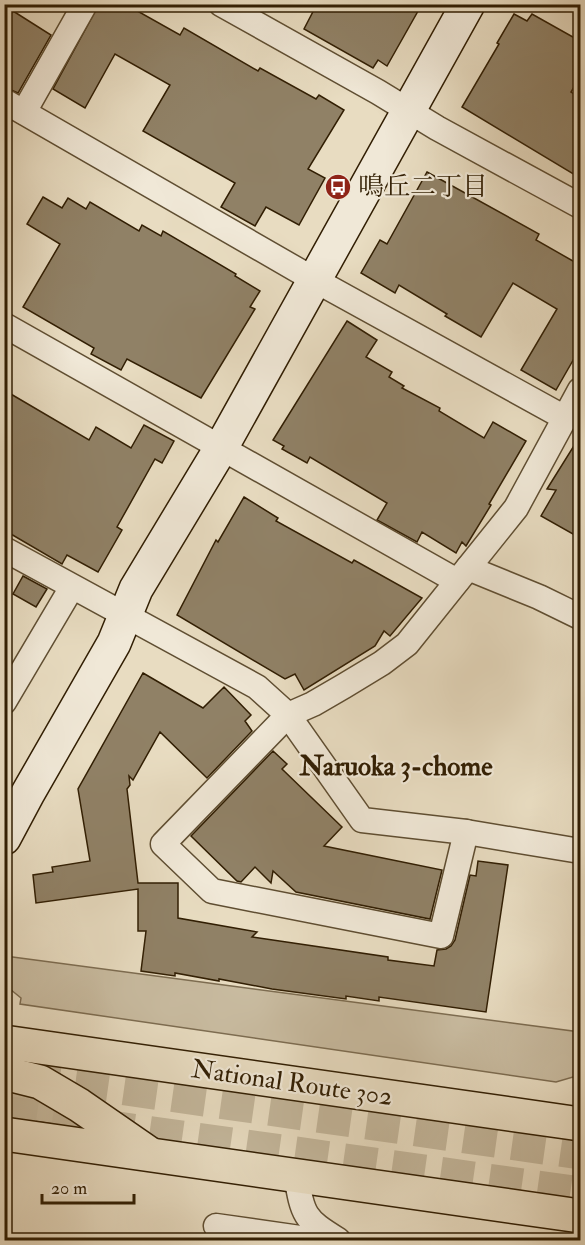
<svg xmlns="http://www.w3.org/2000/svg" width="585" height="1245" font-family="'IM FELL Double Pica','Noto Serif JP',serif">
<rect width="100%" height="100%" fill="#e8dcc1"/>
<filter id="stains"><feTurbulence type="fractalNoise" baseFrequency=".00333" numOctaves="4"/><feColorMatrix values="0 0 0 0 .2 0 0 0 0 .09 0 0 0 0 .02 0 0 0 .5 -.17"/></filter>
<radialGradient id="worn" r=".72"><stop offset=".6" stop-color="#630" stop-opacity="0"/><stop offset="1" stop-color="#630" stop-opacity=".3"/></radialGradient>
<g fill="#c9bca1" stroke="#7d6d52" stroke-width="1.5">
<path d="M5,956L580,1032V1075L556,1082L20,1004L21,998L5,985Z"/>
<path d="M5,1089L36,1094L79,1121L77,1125L68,1126L5,1117Z"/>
</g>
<g fill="#908166" stroke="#311e03" stroke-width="1.5">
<path d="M99,4H125L180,35L184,28L258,71L260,68L316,99L319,95L344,110L308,169L325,178L299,225L266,207L255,226L221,207L235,183L143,131L170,85L115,54L85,108L53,89Z"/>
<path d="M317,4H422L387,66L378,60L373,68L304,29Z"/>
<path d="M13,11L51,35L18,93L4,87V24Z"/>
<path d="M514,14L527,21L532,14L580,41V77L571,92L580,98V178L462,107L499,44L497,43Z"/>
<path d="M427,172L539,234L536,240L580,265V348L556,390L521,370L557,309L513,283L481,337L445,316L447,314L399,285L395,293L361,273L380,240L387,244Z"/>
<path d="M43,197L62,208L68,198L86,209L90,202L139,231L142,225L161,236L163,231L236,274L235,276L260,291L250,307L255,309L201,398L127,359L121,370L91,354L94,348L23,307L60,244L27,224Z"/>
<path d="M347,321L377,340L366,357L392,372L389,377L404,386L402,388L440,408L439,411L484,438L493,422L526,441L489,504L491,505L466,546L462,542L456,553L422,532L417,542L377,520L387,503L310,457L307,463L282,449L284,446L273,440Z"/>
<path d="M4,390L89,440L96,427L131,448L144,425L174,441L162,463L155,459L117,527L122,530L98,572L67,555L62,564L4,530Z"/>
<path d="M580,436V538L541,516L556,490L547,489Z"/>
<path d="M244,497L278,518L276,521L352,563L354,560L422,598L390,636L384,631L375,646L304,690L295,674L285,679L177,615L216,540L218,542Z"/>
<path d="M23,576L47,589L36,607L13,594Z"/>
<path d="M143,673L203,708L224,687L251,715L245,721L252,731L207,778L160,732L133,780L129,776L130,785L127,789L138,883H178V918L257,932L252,937L388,957V960L434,966L437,950L446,949L451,946L455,940L470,875L476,876L478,861L508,865L486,1012L379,997V1001L346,996V999L272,989L219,979V981L175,973V976L141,971L146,931H138V889L36,903L33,875L53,872L52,867L90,861L78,789Z"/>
<path d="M273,751L287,764L282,769L342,827L324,846L442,870L430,919L296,892L273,871L271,883L255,867L241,882L237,881L191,836Z"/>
</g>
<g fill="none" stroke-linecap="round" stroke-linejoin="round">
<g stroke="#c3b69b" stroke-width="33" stroke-dasharray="33 16" stroke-linecap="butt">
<path d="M27,1075L580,1153"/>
<path d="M4,1112L580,1193"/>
</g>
<g stroke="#5f4e32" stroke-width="27">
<g id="street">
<path d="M221,4L378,92L437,128L580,206"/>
<path d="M4,101L313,279L565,418"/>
<path d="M24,112L85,4"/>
<path d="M4,325C156,410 306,497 457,581"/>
<path d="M4,549L257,687L288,715L362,820L466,832L580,851"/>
<path d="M468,568L539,597L580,617"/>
<path d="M4,702L72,587"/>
<path d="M466,832L441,936L212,891L163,844L288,715L313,704L344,686L382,663L407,644L516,508L580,390"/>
<path d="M296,1175C303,1216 304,1219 338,1240"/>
<path d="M216,1226L314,1240"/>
</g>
</g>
<g stroke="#311e03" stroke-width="36">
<path id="secondary" d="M4,838L28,793L114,643L136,589L221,448L468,4"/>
</g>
<g stroke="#311e03" stroke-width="36">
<g id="highway">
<path d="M4,1042L580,1124"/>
<path d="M4,1073L40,1082L79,1105L147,1152"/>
<path d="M4,1134L580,1216"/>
</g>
</g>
<use href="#street" stroke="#f0e8d7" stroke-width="24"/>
<use href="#secondary" stroke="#f0e8d7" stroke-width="33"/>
<use href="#highway" stroke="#e8dcc1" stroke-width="33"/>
</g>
<defs>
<g id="bus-disc" transform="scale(1.35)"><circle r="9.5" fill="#8f2418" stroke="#f0e8d7"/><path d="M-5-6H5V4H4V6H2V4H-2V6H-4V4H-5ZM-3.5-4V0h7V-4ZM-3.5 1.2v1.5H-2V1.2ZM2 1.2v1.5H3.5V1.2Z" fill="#fff"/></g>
</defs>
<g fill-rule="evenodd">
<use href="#bus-disc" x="338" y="187"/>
</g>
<g text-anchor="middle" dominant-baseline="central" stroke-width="4.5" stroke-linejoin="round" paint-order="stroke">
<g font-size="26" fill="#311e03" stroke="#f0e8d7" text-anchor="start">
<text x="358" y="187">鳴丘二丁目</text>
</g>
<g font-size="26" fill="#311e03" stroke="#f0e8d7">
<text transform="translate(292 1083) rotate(8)">National Route 302</text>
</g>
<g font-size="27" font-weight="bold" fill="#311e03" stroke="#f0e8d7">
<text x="396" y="766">Naruoka 3-chome</text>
</g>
</g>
<rect width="585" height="1245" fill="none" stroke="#e8dcc1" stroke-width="24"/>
<rect x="6" y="6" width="573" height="1233" fill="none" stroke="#311e03" stroke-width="3"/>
<rect x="12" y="12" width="561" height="1221" fill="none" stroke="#311e03" stroke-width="1.5"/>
<path d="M42 1194v9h92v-9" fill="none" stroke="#311e03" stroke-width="3"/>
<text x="51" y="1194" font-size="18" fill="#311e03" stroke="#f0e8d7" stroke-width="4.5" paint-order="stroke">20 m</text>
<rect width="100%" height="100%" filter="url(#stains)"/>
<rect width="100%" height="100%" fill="url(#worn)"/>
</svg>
